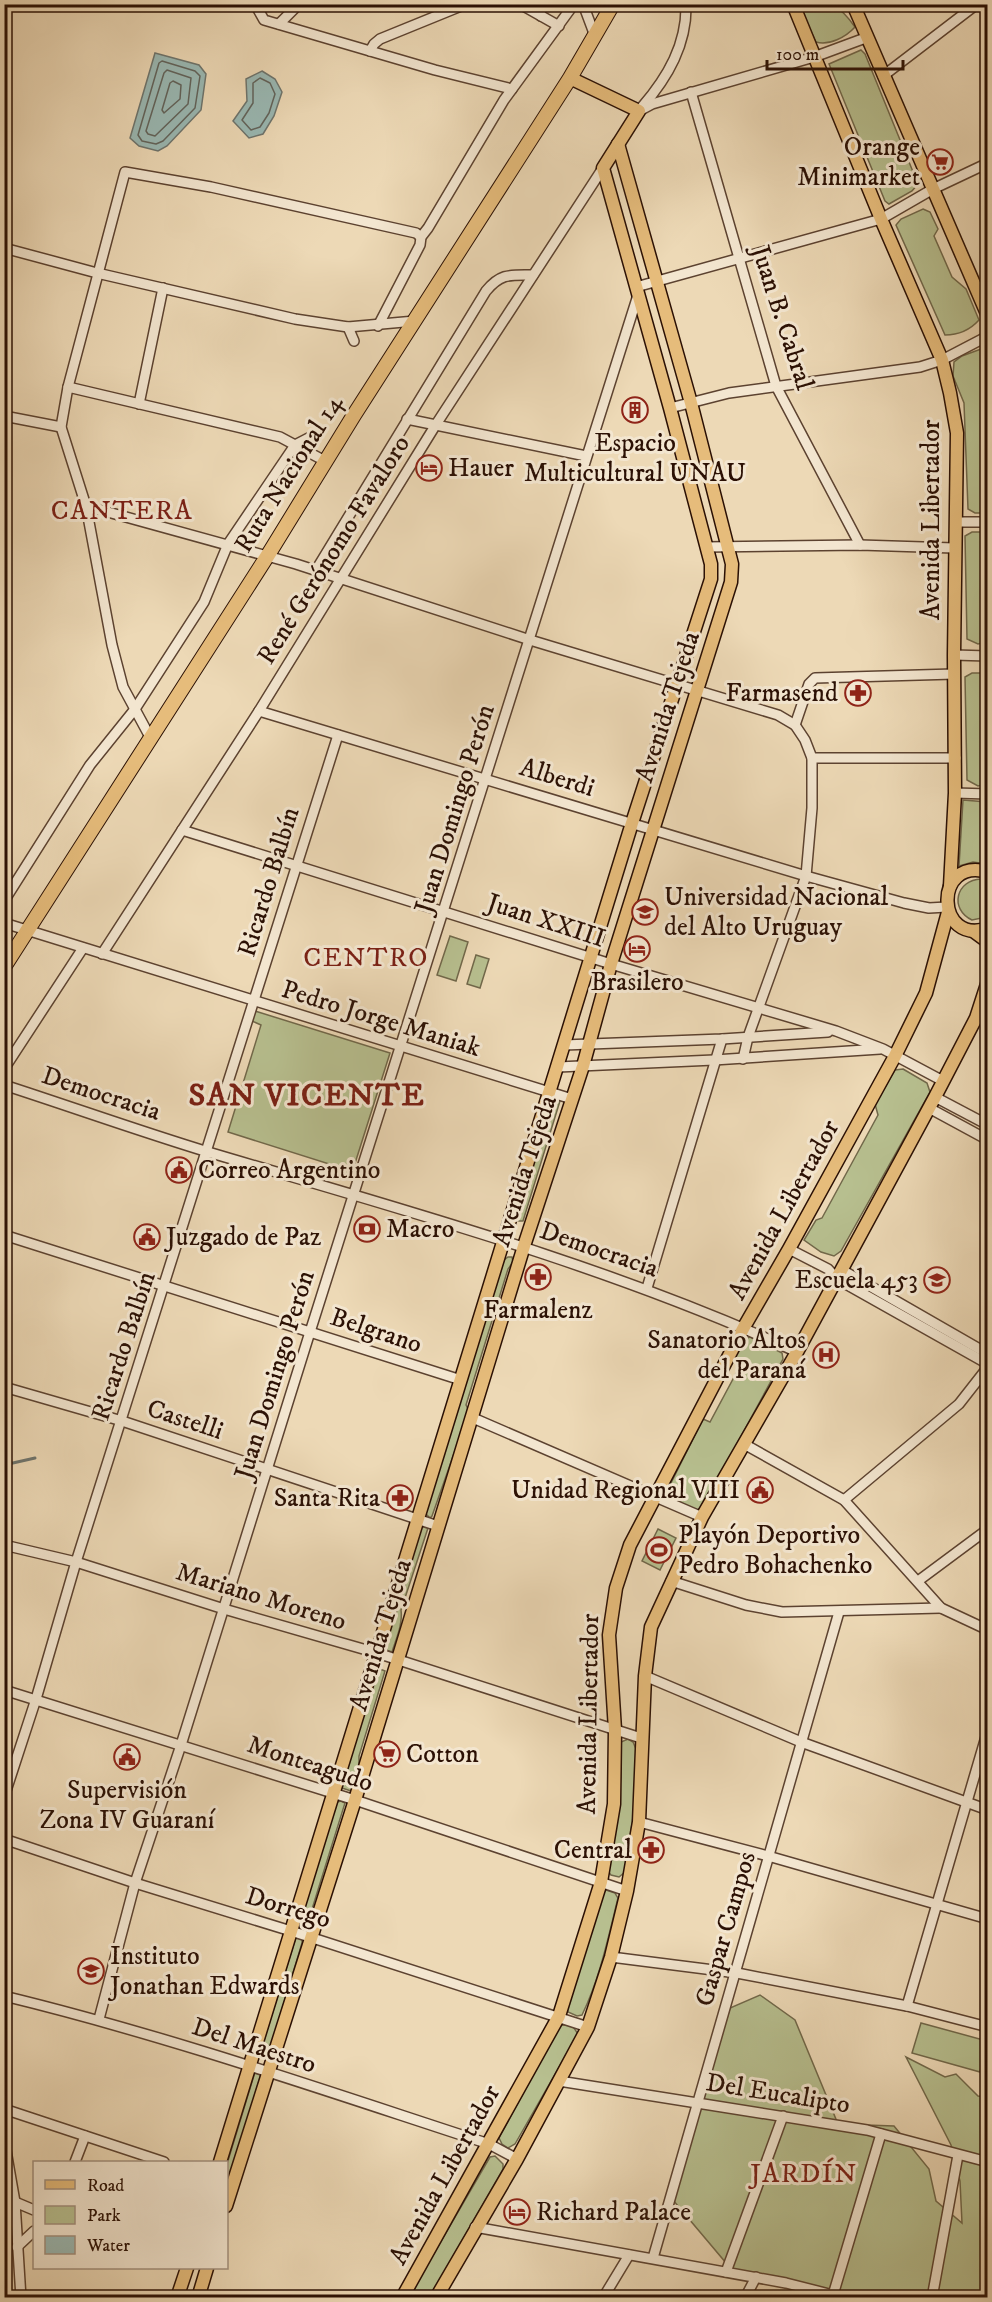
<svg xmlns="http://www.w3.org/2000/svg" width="992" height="2302" font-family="'IM FELL DW Pica',serif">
<rect width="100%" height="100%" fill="#edd9b6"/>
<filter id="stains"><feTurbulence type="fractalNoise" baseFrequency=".00333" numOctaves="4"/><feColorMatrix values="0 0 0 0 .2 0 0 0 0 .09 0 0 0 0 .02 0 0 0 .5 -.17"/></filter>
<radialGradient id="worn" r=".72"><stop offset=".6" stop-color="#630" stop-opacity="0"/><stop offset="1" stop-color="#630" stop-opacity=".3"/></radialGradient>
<g fill="#b7bf8f" stroke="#71684a" stroke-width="1.5">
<path d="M798,5C832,5 836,0 855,27C846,37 829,46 816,42Z"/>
<path d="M861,50L865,54L918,184L912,191L889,204L885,201L829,64Z"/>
<path d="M923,209L930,212L938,229L934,236L952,277L966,289L979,320C970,330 959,335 945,335L896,225L901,219Z"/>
<path d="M981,349L988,351L987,513H975L968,509L964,403L953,376L954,362L962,356Z"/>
<path d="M972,532H987V642L978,644L967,639L965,536Z"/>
<path d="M972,673H987V784L978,786L967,780L965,677Z"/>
<path d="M963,800L987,802V864L973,862L959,866Z"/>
<path d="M981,879L987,882V917L972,920C949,909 956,880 981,879Z"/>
<path d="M450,936L468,942L456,981L437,975Z"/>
<path d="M476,955L489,959L480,988L467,984Z"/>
<path d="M255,1011L390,1053L350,1179L341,1177L342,1168L228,1132L261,1025L252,1021Z"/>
<path d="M903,1069L927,1083L930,1092L841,1251L834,1256L821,1252L804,1240L816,1220L822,1218L878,1115L875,1104L895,1070Z"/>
<path d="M557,1097L560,1101L523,1221H519L516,1219L553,1100Z"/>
<path d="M508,1257H512L513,1262L508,1269L466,1405L469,1411L432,1516L430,1518L425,1513L504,1260Z"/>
<path d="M750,1337L782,1353L783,1359L702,1508L697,1510L667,1497L666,1493L703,1419L710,1422L741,1364L734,1359L743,1340Z"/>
<path d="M419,1526L428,1528L401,1610C403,1624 396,1639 392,1652L383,1649Z"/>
<path d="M658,1529L676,1538L660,1570L642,1561Z"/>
<path d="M377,1668L385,1671L359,1756V1765L351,1791L342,1788Z"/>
<path d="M628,1739L633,1742L636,1749L635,1803L625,1872L619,1877L611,1875L607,1870C618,1828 622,1785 621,1742Z"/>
<path d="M341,1801L345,1803L308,1922L302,1924L299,1921L337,1802Z"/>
<path d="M606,1890L615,1893L618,1898C608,1938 600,1978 582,2015L577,2016L568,2012L567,2006C577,1983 591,1902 606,1890Z"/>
<path d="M296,1937H302V1943L268,2056L262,2057L260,2053Z"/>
<path d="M760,1995L795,2020L838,2124L894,2126L929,2169L936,2201L962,2223L960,2181L951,2145L906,2057L945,2077L956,2074L978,2096L987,2097V2297H865L732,2270L673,2200L730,2008Z"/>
<path d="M921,2023L987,2041L980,2072L912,2053Z"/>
<path d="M560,2025H572L578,2034L515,2144L508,2148L502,2144L499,2138L501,2134Z"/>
<path d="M255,2072L261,2074L227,2189V2164Z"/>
<path d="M495,2156L503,2164V2169L431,2295L419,2297L414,2290L416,2284L490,2157Z"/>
</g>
<g fill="#9ab9b4" stroke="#6e756e" stroke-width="1.5">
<path d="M155,53L199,65L206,74L201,110L167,146L158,151L139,146L130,138Z"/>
<path d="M262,71L275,79L282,92L274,116L263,134L249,138L233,121L247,101L246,79Z"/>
</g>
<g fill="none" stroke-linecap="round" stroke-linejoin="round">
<g stroke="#62645c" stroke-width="1.5">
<path d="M162,61L195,71L200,76L195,108L163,141L156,144L142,141L138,135L159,63Z"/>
<path d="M167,70L191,78L188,104L155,136L148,134L146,131L164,73Z"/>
<path d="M260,78L270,83L275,94L269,113L260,127L251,130L242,120L253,103V83Z"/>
<path d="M173,81L181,85L180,99L164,113L162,110L170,83Z"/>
</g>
<path stroke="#6e756e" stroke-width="3" d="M4,1465L35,1458"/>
<g stroke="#5c4230" stroke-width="12">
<g id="minor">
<path d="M255,4L264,20L435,70L512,89"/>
<path d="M520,4L559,26"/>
<path d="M538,4L541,16"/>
<path d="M583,4L595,36"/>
<path d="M279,24L299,4"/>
<path d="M370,51L374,44L380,39L466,4"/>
<path d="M883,76L977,4"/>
<path d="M691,92L776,386L860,545"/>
<path d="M642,107C668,77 687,44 686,4"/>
<path d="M639,111L652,104L814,57L868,37"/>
<path d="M4,248L97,273L295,319L348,327L415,321"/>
<path d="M636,287L881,219L933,189L988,163"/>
<path d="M378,326L420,245L421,237L428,228L504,100L574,4"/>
<path d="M348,327L354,341"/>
<path d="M68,387L125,172L211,187L416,233L421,237"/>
<path d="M139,404L163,288"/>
<path d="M670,408L729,393L920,367L942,360L988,336"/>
<path d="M4,416L61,427"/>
<path d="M407,419L586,456"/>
<path d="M86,506L296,564L530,640L778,715L795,725L805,740L812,758V808L806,876L748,1037L743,1059"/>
<path d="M955,522H988"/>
<path d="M706,547L860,545L954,548"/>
<path d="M316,570L486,291C501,273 510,275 533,275"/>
<path d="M954,655L988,656"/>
<path d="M259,711L806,876L904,903L929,908L947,907"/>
<path d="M795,725L809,684L815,678L954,674"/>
<path d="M150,737L123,687L112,645L86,506L61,427L68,387L280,437L325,461"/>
<path d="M812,758H956"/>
<path d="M955,793L988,794"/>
<path d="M182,830L611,964L836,1031L883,1049L943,1081"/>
<path d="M4,901L90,765L135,709L204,602L228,544L295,445L320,432"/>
<path d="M4,923L572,1099"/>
<path d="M102,954L259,711L435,426L603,168"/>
<path d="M564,1045L722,1039L828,1032"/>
<path d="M558,1067L714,1060L880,1049"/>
<path d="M4,1069L83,948"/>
<path d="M4,1085C72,1107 139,1131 208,1152C407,1211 607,1265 797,1352"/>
<path d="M935,1097L988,1125"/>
<path d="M929,1108L988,1140"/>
<path d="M4,1235L461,1380"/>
<path d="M789,1249L828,1269L837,1279L988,1364"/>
<path d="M842,1270L988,1354"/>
<path d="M647,1288L722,1039"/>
<path d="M4,1387L122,1421L438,1526"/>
<path d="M473,1418L702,1517"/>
<path d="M744,1444L844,1500L941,1608L988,1630"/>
<path d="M844,1500L959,1404L988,1367"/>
<path d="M4,1545L76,1562L224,1609L377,1653L641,1738"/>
<path d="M671,1581L746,1605L782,1612L941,1608"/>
<path d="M918,1581L988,1529"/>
<path d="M645,1676L801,1742L988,1810"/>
<path d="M4,1690L355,1800L627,1891"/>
<path d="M4,1797L36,1699L76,1562L338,735"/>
<path d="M639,1822L768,1856L988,1919"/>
<path d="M4,1839L135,1883L291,1931L588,2027"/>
<path d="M611,1957L737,1973L907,2006L988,2027"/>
<path d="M4,1996C169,2036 329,2092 489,2144L517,2159"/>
<path d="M907,2006L988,1730"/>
<path d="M99,2019L135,1883L181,1745L310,1332L638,295"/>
<path d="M559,2081L867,2130L988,2162"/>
<path d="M4,2109L164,2162"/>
<path d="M4,2139L15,2202L21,2298"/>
<path d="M75,2162L85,2136"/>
<path d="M15,2202L34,2210"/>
<path d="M475,2227L786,2283L833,2295L832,2298"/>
<path d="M17,2247L34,2231"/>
<path d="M653,2258L839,1612"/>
<path d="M726,2272L783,2116"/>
<path d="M603,2298L629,2255"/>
<path d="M745,2298L756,2277"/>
<path d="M849,2298L833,2295L881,2134"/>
<path d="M932,2298L958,2155"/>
</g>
</g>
<g stroke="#2b1004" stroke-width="15">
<g id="major">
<path d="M793,4L881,219L942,360L950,393L957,433L954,655L955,793L950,886"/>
<path d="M853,4L988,316"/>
<path d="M988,872C932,856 936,947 988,928"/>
<path d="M973,931L988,942"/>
<path d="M220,2162L632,823L711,579V564L670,408L603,168L639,111L570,78"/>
<path d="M226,2206L355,1800L524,1246L583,1066L611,964L731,582L732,564L691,403L618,144"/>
<path d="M177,2298L187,2268"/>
<path d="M198,2298L207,2268"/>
<path d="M402,2298L559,2016L601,1882L614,1804L615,1730L609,1635L616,1588L630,1545L744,1327L789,1249L895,1056L926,993L948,912"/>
<path d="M436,2298L517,2159L588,2027L611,1957L627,1891L639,1822L645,1676L651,1627L702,1517L797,1352L935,1097L976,1018L988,981"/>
</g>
</g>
<g stroke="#2b1004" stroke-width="16">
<path id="highway" d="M4,967L268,555L354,415L570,78L613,4"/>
</g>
<use href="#minor" stroke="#f3e6d0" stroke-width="9"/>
<use href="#major" stroke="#e6bc7b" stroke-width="12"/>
<use href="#highway" stroke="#e6bc7b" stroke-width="14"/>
</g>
<defs>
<g id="supermarket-ring" transform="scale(1.35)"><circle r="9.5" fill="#f3e6d0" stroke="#8f2418" stroke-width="1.5"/><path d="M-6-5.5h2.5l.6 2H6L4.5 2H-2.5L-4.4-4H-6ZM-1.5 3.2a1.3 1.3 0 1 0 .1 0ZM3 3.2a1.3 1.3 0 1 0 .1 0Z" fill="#8f2418"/></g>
<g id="building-ring" transform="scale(1.35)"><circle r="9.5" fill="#f3e6d0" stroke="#8f2418" stroke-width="1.5"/><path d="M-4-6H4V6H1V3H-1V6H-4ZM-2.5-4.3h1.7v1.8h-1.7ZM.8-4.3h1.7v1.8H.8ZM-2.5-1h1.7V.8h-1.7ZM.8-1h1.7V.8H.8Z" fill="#8f2418"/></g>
<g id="hotel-ring" transform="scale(1.35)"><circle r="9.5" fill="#f3e6d0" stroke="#8f2418" stroke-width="1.5"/><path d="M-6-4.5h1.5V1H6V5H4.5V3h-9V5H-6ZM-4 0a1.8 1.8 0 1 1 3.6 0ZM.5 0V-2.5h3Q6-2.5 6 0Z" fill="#8f2418"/></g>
<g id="pharmacy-ring" transform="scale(1.35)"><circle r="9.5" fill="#f3e6d0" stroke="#8f2418" stroke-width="1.5"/><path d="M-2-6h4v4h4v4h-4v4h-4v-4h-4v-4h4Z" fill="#8f2418"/></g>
<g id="university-ring" transform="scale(1.35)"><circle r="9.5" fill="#f3e6d0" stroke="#8f2418" stroke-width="1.5"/><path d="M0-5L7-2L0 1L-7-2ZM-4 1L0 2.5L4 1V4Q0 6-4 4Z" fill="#8f2418"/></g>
<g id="civic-ring" transform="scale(1.35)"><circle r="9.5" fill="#f3e6d0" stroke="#8f2418" stroke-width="1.5"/><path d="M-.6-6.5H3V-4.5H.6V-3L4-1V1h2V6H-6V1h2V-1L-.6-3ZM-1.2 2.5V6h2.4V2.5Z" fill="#8f2418"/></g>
<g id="bank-ring" transform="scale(1.35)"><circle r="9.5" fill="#f3e6d0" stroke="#8f2418" stroke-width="1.5"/><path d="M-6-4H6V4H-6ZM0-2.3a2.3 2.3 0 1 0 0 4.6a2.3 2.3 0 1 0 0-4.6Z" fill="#8f2418"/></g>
<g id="school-ring" transform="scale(1.35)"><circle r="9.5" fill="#f3e6d0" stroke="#8f2418" stroke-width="1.5"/><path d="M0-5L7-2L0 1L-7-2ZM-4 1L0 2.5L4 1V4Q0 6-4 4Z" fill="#8f2418"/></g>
<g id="hospital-ring" transform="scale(1.35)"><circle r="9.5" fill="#f3e6d0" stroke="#8f2418" stroke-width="1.5"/><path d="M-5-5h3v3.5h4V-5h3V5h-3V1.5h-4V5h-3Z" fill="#8f2418"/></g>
<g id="stadium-ring" transform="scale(1.35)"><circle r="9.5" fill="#f3e6d0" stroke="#8f2418" stroke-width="1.5"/><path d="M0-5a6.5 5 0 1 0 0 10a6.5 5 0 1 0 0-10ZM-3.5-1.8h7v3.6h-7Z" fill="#8f2418"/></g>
</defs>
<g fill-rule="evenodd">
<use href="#supermarket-ring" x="940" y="162"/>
<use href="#building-ring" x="635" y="410"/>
<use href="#hotel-ring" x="429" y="468"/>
<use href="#pharmacy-ring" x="858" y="693"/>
<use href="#university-ring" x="645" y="912"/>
<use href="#hotel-ring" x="637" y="949"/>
<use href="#civic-ring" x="179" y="1170"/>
<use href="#bank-ring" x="367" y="1229"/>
<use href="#civic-ring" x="147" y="1237"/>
<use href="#pharmacy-ring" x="538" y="1277"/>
<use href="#school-ring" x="937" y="1280"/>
<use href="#hospital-ring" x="826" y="1355"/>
<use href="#civic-ring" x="760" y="1490"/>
<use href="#pharmacy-ring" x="400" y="1498"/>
<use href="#stadium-ring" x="659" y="1550"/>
<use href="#supermarket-ring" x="387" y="1754"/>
<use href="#civic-ring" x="127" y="1757"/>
<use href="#pharmacy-ring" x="651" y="1850"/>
<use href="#school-ring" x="91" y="1971"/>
<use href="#hotel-ring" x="517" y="2212"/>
</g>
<g text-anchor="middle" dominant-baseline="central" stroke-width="6" stroke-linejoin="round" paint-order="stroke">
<g font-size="26" fill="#2b1004" stroke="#f3e6d0" text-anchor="start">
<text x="920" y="147" text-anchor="end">Orange<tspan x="920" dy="30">Minimarket</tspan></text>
<text x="635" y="443" text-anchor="middle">Espacio<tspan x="635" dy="30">Multicultural UNAU</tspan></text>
<text x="448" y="468">Hauer</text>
<text x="838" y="693" text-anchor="end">Farmasend</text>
<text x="664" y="897">Universidad Nacional<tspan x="664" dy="30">del Alto Uruguay</tspan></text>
<text x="637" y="982" text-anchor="middle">Brasilero</text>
<text x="198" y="1170">Correo Argentino</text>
<text x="386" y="1229">Macro</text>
<text x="166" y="1237">Juzgado de Paz</text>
<text x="918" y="1280" text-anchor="end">Escuela 453</text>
<text x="538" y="1310" text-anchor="middle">Farmalenz</text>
<text x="806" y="1340" text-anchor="end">Sanatorio Altos<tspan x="806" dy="30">del Paraná</tspan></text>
<text x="740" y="1490" text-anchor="end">Unidad Regional VIII</text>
<text x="380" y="1498" text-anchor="end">Santa Rita</text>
<text x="678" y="1535">Playón Deportivo<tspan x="678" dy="30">Pedro Bohachenko</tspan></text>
<text x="406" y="1754">Cotton</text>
<text x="127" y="1790" text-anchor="middle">Supervisión<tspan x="127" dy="30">Zona IV Guaraní</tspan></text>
<text x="632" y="1850" text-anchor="end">Central</text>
<text x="110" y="1956">Instituto<tspan x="110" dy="30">Jonathan Edwards</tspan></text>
<text x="536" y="2212">Richard Palace</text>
</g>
<g font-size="26" fill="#2b1004" stroke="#f3e6d0">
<text transform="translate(782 318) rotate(72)">Juan B. Cabral</text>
<text transform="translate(289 474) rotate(-58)">Ruta Nacional 14</text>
<text transform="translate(931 520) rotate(-90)">Avenida Libertador</text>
<text transform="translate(334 550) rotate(-58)">René Gerónomo Favaloro</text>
<text transform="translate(668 707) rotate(-72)">Avenida Tejeda</text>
<text transform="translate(557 778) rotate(17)">Alberdi</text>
<text transform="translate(455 809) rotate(-73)">Juan Domingo Perón</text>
<text transform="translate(269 882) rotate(-73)">Ricardo Balbín</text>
<text transform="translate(546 921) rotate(18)">Juan XXIII</text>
<text transform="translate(381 1019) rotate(17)">Pedro Jorge Maniak</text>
<text transform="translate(101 1094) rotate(18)">Democracia</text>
<text transform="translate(525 1171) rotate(-72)">Avenida Tejeda</text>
<text transform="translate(784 1210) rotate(-61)">Avenida Libertador</text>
<text transform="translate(599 1250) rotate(19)">Democracia</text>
<text transform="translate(376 1331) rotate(18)">Belgrano</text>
<text transform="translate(124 1346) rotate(-72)">Ricardo Balbín</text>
<text transform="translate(275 1375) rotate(-73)">Juan Domingo Perón</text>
<text transform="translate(185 1420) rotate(18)">Castelli</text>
<text transform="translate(261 1597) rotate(17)">Mariano Moreno</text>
<text transform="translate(381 1635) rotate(-73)">Avenida Tejeda</text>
<text transform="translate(589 1714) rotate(-89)">Avenida Libertador</text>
<text transform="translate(310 1764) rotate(18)">Monteagudo</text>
<text transform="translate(288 1908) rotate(17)">Dorrego</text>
<text transform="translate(726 1929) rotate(-74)">Gaspar Campos</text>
<text transform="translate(254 2046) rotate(18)">Del Maestro</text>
<text transform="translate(778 2094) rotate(9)">Del Eucalipto</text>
<text transform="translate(445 2175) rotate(-61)">Avenida Libertador</text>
</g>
<g font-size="27" letter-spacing="1.5" fill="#7a1f14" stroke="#f3e6d0">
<text x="122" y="511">CANTERA</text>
<text x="366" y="958">CENTRO</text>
<text x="804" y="2174">JARDÍN</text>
</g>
<g font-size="32" font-weight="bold" letter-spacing="1.5" fill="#7a1f14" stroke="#f3e6d0">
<text x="307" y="1096">SAN VICENTE</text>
</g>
</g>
<rect width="992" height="2302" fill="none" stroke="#edd9b6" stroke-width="24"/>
<rect x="6" y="6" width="980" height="2290" fill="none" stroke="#2b1004" stroke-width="3"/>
<rect x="12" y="12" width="968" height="2278" fill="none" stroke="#2b1004" stroke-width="1.5"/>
<rect x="33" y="2161" width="195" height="108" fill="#f3e6d0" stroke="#a3907e" stroke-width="1.5"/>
<rect x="45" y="2180" width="30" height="9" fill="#e6bc7b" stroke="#a3907e" stroke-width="1.5"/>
<text x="87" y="2191" font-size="18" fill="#2b1004">Road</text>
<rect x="45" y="2206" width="30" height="18" fill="#b7bf8f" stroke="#a3907e" stroke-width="1.5"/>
<text x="87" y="2221" font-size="18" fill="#2b1004">Park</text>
<rect x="45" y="2236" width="30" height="18" fill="#9ab9b4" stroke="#a3907e" stroke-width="1.5"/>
<text x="87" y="2251" font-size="18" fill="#2b1004">Water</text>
<path d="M767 60v9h136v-9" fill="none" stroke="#2b1004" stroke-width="3"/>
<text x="776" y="60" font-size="18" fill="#2b1004" stroke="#f3e6d0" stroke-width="4.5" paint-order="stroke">100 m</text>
<rect width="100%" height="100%" filter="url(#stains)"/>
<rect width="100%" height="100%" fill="url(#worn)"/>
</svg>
